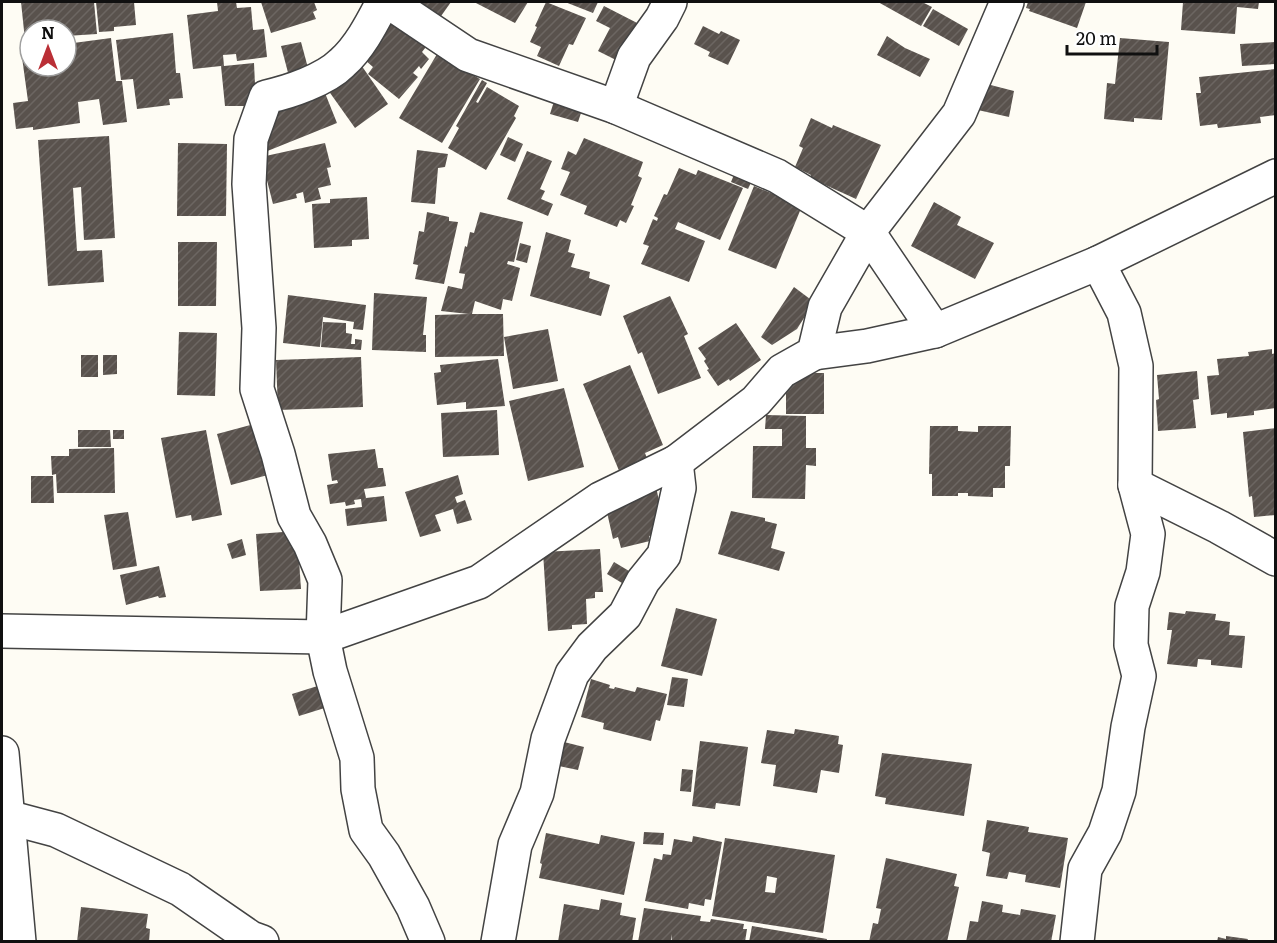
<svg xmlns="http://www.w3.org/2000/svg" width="1277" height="943" font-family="Literata,serif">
<defs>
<pattern id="building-hatch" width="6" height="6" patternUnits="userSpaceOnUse" patternTransform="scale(1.5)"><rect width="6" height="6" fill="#59524d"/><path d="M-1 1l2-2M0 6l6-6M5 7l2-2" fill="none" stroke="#6c6662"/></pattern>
</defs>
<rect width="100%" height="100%" fill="#fefcf4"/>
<g fill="url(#building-hatch)" fill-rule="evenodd">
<path d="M21,2H94L97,34L66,36V30H30V39L25,40Z"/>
<path d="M96,2H134L136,25L114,27V31L99,32Z"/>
<path d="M217,2H236L237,8L251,7L253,30L264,29L267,57L237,61L236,54L223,55L224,66L254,63L256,106H225L221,66L193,69L187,15L218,11Z"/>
<path d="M261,2H314L317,10L313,12L316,19L271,33Z"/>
<path d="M424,2H451L434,26L415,13Z"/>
<path d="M474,2H528L515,23Z"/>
<path d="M546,2L586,18L573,45L569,44L559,66L537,56L541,47L530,42L537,27L535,26Z"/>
<path d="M565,2H598L593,13Z"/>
<path d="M878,2H922L932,7L921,26Z"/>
<path d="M1028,2H1086L1077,28L1029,11L1030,9L1026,8Z"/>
<path d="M1183,2H1259L1258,9L1237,7L1235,34L1181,30Z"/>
<path d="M604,6L643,26L624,64L598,51L610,28L596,21Z"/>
<path d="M933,9L968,29L959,46L923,26Z"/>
<path d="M397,17L429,43L422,52L429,59L421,69L419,66L413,73L418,77L399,99L368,74L373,67L358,54L385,31Z"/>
<path d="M703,26L719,34L721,31L740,40L728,65L708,56L710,52L694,44Z"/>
<path d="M173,33L176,73H180L183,98L169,99L170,105L137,109L133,79L121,80L116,40Z"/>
<path d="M887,36L905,48L930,59L920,77L877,55Z"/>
<path d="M111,38L116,81H122L127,122L103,125L99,99L78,102L80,123L33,130V127L16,129L13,103L28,101L21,50L30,49V66H66V44Z"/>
<path d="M1120,38L1169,42L1162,120L1134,118V122L1104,119L1107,83L1115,84Z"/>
<path d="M301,42L311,79L291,84L281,46Z"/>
<path d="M1276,42V64L1242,66L1240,44Z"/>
<path d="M437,54L480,79L442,143L399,118Z"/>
<path d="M357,59L388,104L355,128L323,83Z"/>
<path d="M1276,69V115L1260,117L1261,123L1218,128L1217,124L1200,126L1196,93H1201L1199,77Z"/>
<path d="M482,80L487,83L476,102L478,103L487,87L519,106L514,116L516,118L486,170L448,148L459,128L456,126Z"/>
<path d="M975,81L1014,91L1009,117L969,108Z"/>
<path d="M321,83L337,123L265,152L269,126L275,124L267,105Z"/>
<path d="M555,98L583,107L578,122L550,114Z"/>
<path d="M811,118L832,128L833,125L881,145L856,199L810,178L811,175L795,167L803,148L799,146Z"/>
<path d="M109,136L115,238L84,240L81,187L73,188L77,251L102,250L104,282L48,286L38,140Z"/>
<path d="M508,137L523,144L515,162L500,155Z"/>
<path d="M584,138L643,162L638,176L642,178L631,205L634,206L626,223L620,220L617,227L584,214L587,206L560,195L570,172L561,169L568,151L576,155Z"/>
<path d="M178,143L227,144L226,216H177Z"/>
<path d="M325,143L331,167L327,168L331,185L318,188L321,199L305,203L303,192L296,194L297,198L273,204L261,157Z"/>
<path d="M417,150L448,154L445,167L438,168L435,204L411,202Z"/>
<path d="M527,151L552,161L540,189L545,191L541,199L553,204L548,216L507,199Z"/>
<path d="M738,165L756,172L748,189L731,182Z"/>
<path d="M679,168L696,175L698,170L743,188L720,240L678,222L675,229L705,241L689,282L641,264L649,246L643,244L653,219L657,221L658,218L654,216L664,194L667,195Z"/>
<path d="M754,186L802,206L776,269L728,250Z"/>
<path d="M367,197L369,239L352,240V246L314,248L312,204L330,203V199Z"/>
<path d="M934,202L961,217L957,225L994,243L975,279L911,246Z"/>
<path d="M427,212L449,217V221L458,222L444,284L415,279L418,265L413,264L419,231L424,232Z"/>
<path d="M480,212L523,222L514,262L508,261L507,264L520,268L512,301L503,299L501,310L475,301L472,314H503L504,356L435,357V315L469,314L441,311L448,286L462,289L465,274L459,273L465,246L467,247L470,232L474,233Z"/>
<path d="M546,232L571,240L568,252L575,254L571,267L590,272L589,278L610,285L601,316L530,296Z"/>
<path d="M178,242H217L216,306H178Z"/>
<path d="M520,243L531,246L527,263L516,260Z"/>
<path d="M794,287L814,302L797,329L772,345L761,337Z"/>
<path d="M374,293L427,297L423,335H426V352L372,350Z"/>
<path d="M288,295L366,305L363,330L353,329L354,322L323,317L320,347L283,343Z"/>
<path d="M670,296L688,334L684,336L701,378L658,394L642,352L638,354L623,316Z"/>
<path d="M323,322L346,323V333L352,334L351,344H355V339L362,340L361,350L321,347Z"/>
<path d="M736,323L761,360L730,381L729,379L718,386L707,370L709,369L704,361L706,359L698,348Z"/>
<path d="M548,329L558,381L513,389L504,337Z"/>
<path d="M179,332L217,333L215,396L177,395Z"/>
<path d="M1272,349V354L1276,353V408L1254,411V415L1227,418V413L1211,415L1207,376L1219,375L1217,359L1249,356L1248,352Z"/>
<rect x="81" y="355" width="17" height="22"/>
<path d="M103,355H117V374L103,375Z"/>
<path d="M361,357L363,407L278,410L276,360Z"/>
<path d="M498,359L505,406L466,409V402L437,405L434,373L441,372L440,365Z"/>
<path d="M630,365L663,445L645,453L648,461L620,473L583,384Z"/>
<path d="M1197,371L1199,399L1193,400L1196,428L1158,431L1156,400L1159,399L1157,375Z"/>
<rect x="786" y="373" width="38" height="41"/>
<path d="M564,388L584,467L528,481L509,401Z"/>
<path d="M497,410L499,455L443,457L441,413Z"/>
<path d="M766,415L806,416V448H816V466L806,465L805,499L752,498L753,446H782V429H765Z"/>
<path d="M262,422L275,473L231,485L217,434Z"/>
<path d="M930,426H958V431L978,432V426H1011L1010,466H1005V488H993V497L968,496V493H958V496H932V474H929Z"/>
<path d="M1276,428V515L1254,517L1252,496L1249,497L1243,432Z"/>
<path d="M78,430H110L111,447H78Z"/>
<rect x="113" y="430" width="11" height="9"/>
<path d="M206,430L222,515L192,521L191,515L176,518L161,438Z"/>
<path d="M114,448L115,493H57L56,474L52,475L51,456H69V449Z"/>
<path d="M375,449L378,468H383L386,486L364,489L366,498L384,496L387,521L347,526L345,509L362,507L361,499L354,500L355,504L346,506L345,502L330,504L327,485L338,483L337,480L332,481L328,454Z"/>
<path d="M458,475L463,494L455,497L457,503L465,500L472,520L457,524L453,509L435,515L441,531L420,537L405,492Z"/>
<path d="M31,476H53L54,503H31Z"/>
<path d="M656,487L660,505L657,506L662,527L657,534L649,536L650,541L621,548L618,537L613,539L604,499Z"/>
<path d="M731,511L765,518V521L777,524L771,548L785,552L779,571L718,554Z"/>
<path d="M128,512L137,566L113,570L104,515Z"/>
<path d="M297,531L301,589L260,591L256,534Z"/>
<path d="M242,539L246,555L232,559L227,544Z"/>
<path d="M600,549L603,592H595V598L586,599L587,624L572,625V629L548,631L543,552Z"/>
<path d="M614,562L629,571L622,583L607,574Z"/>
<path d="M159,566L166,597L159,598L158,596L126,605L120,575Z"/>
<path d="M676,608L717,619L702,676L661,666Z"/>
<path d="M1186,611L1216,614L1215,620L1230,622L1229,635L1245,636L1242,668L1211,665V660L1198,659L1197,667L1167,664L1172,630H1167L1169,612L1185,614Z"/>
<path d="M672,677L688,679L684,707L667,705Z"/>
<path d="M591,679L610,685L609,688L614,689L615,687L635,692L637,687L667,694L660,721L656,720L651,741L603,729L604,723L581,717Z"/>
<path d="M324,684L331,706L299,716L292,694Z"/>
<path d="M795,729L839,736L838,744L843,745L839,773L821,770L817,793L773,786L776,765L761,763L767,730L794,734Z"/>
<path d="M560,741L584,747L578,770L554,765Z"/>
<path d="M700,741L748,747L740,806L716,803L715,809L692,806Z"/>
<path d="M882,753L972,764L964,816L885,804L886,798L875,796Z"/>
<path d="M682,769L693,770L691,792L680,791Z"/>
<path d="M987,820L1029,827L1028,832L1068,838L1060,888L1025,882L1026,875L1009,872L1007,879L986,876L990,853L982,851Z"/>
<path d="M644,832L664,833L663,845L643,844Z"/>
<path d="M546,833L599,844L601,835L635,842L624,895L539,878L542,864L540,863Z"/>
<path d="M693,836L722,842L711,900L705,899L704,906L689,903L688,909L645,901L654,858L662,860L663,854L671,855L674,839L692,842Z"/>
<path d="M725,838L835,855L823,933L712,916ZM767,876L777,878L775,893L765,892Z"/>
<path d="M886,858L957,874L954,886L959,887L947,942H869L873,923L878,924L881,909L876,908Z"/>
<path d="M601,899L622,903L620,915L636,918L632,942H558L564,904L599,910Z"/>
<path d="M982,901L1003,905L1002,912L1020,915L1021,909L1056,915L1051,942H966L970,921L978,922Z"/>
<path d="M81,907L148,914L146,928L150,929L149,942H77Z"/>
<path d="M644,908L701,916L700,921L710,922L711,919L744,924L743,929H747L745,942H672V934L671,942H638Z"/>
<path d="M752,926L827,939L826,942H749Z"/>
<path d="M1226,936L1248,939L1247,942H1217L1218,937L1226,939Z"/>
</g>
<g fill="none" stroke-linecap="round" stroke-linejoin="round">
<g stroke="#434343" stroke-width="36">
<g id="minor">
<path d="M383,2C372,23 360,47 342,63C325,80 289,92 266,97L251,139L249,184L259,328L257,389L278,454L294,516L310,544L325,580L323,637L330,671L357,758L358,789L366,830L384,855L413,907L428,942"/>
<path d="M389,2L468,55L616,107L777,176L868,232L935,331L1098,263L1124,313L1136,366L1135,485L1148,534L1143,572L1132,606L1131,645L1139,676L1128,727L1119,791L1105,833L1085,869L1077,942"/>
<path d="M616,107L634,57L662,18L670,2"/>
<path d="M1098,263L1276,176"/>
<path d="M814,353L867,346L935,331"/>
<path d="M1135,485L1219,527L1276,559"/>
<path d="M2,631L323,637L479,582L600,499L676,462L756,401L782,371L814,353L825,307L868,232L959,114L1007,2"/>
<path d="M2,753L19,942"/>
<path d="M2,813L7,817L56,830L180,889L251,938L262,942"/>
<path d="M498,942L515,845L537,793L548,739L572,674L592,647L625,615L643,581L664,555L679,488L676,462"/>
</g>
</g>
<use href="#minor" stroke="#fff" stroke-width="33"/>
</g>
<rect width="1277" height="943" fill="none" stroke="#101010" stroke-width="6"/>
<g transform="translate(48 48)"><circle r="28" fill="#ffffff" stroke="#9f9f9f" stroke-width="1.5"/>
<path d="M0-4.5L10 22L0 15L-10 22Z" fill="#ba2f36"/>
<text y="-9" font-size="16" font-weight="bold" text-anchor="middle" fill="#101010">N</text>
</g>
<path d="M1067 45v9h90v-9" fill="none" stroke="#101010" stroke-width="3"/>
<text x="1076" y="45" font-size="18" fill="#101010" stroke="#ffffff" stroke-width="4.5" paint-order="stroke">20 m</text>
</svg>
